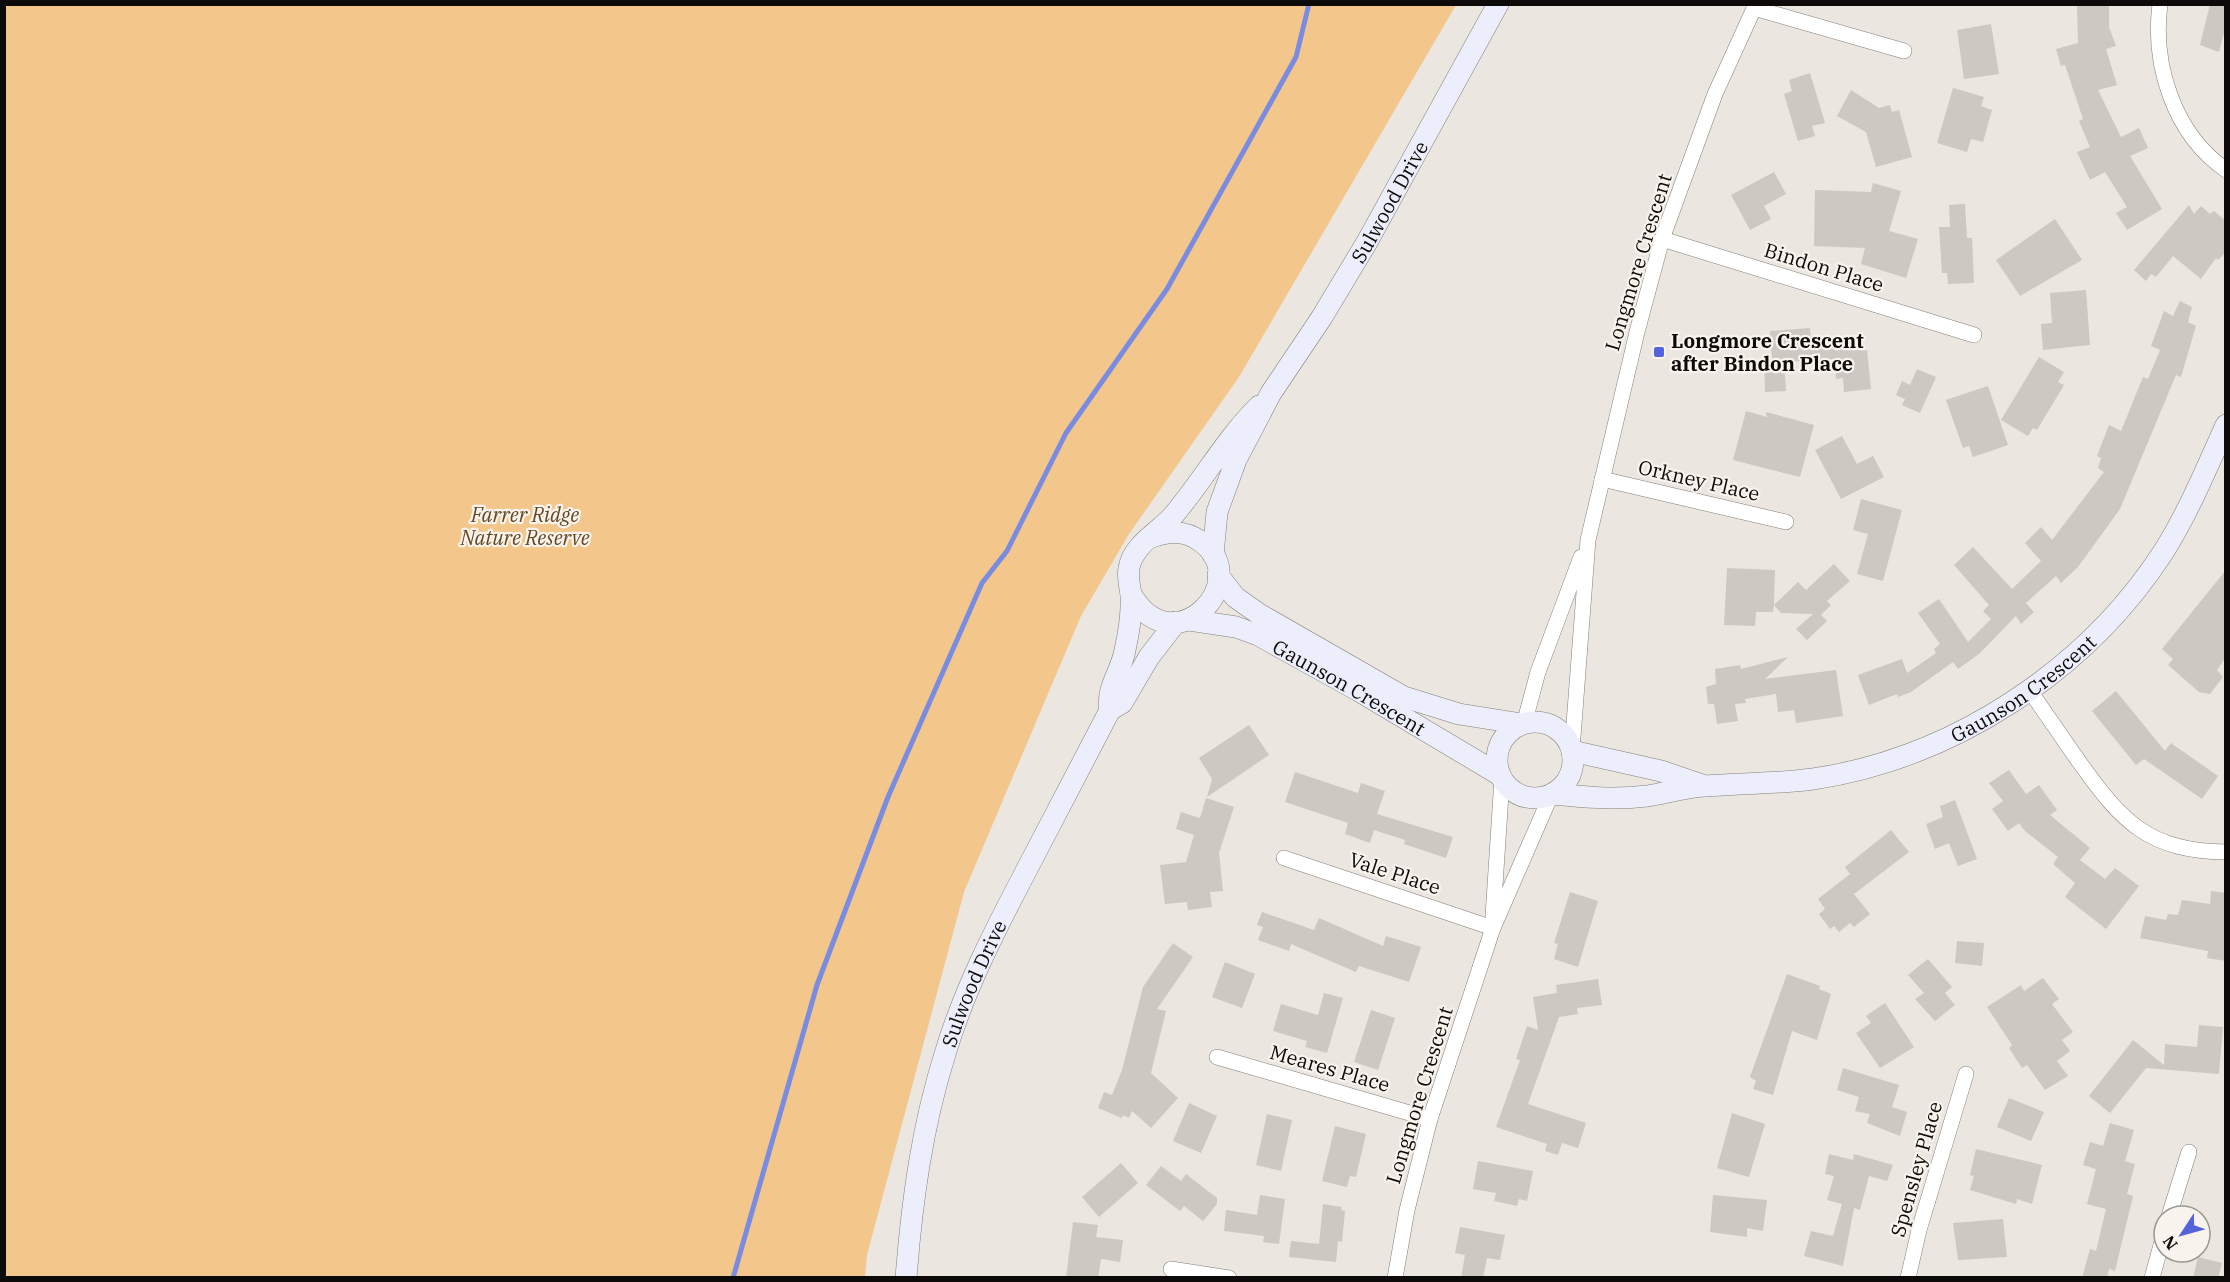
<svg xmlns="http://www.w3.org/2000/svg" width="2230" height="1282" font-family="'IBM Plex Serif',serif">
<rect width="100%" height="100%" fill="#ebe6df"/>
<path fill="#f3c78b" d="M5,4L1456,5L1239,377L1129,534L1081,616L964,892L867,1255L865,1277H5Z"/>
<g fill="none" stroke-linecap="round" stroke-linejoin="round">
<path stroke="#7a8ce2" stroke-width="5" d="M733,1278L817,985L888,797L982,583L1007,551L1066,433L1167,289L1296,57L1309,4"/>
</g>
<g fill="#cdc8c1">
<path d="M2077,4H2109V27L2116,46L2106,49L2117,85L2098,90L2121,137L2139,128L2148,148L2130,156L2162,209L2127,230L2116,213L2127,207L2105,172L2090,180L2077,152L2090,147L2079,121L2083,119L2065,65L2061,66L2056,49L2078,43Z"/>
<path d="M2210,4H2226V25L2219,52L2200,45Z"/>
<path d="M1991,24L1999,74L1964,79L1957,30Z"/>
<path d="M1810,73L1825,123L1812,126L1815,136L1798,141L1784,94L1792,91L1789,80Z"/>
<path d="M1953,88L1984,97L1981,106L1992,110L1983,142L1971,139L1967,152L1937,143Z"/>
<path d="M1851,90L1879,108L1890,105L1892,112L1899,110L1912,157L1876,167L1866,132L1837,116Z"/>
<path d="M1774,172L1786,194L1764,206L1771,219L1750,230L1731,195Z"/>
<path d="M1873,183L1901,191L1889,231L1918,239L1906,278L1861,264L1865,248L1814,246L1815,190L1871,192Z"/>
<path d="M1965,204L1967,238H1972L1974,283L1948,284L1947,273H1942L1939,227H1950L1949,205Z"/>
<path d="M2189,205L2194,214L2201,206L2210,214L2214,211L2226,221V252L2218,260L2216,258L2201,279L2173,256L2156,277L2151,274L2146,281L2134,270Z"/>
<path d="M2055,219L2082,260L2020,296L1996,260Z"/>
<path d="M2086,290L2090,345L2043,350L2041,324L2052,323L2050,293Z"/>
<path d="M2180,301L2192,307L2188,322L2196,326L2181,377L2176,375L2120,509L2078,567L2061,583L2056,576L2026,603L2034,612L2021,624L2016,616L1979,654L1958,669L1953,662L1911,692L1898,697L1897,694L1869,705L1858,675L1902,659L1907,673L1936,653L1934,649L1940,644L1918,613L1939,599L1968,642L1991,619L1983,611L1989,605L1954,565L1973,547L2012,589L2041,561L2025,543L2041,527L2052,540L2104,472L2098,468L2101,458L2097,456L2109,425L2121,431L2143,377L2148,379L2160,350L2151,346L2164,311L2173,316Z"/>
<path d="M1810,328L1811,342L1859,338L1861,351L1867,350L1871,389L1844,392L1843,378L1836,379L1834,359L1784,362L1786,391L1765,392L1764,359H1772L1770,331Z"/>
<path d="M2039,357L2064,372L2058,382L2064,385L2037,430L2033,428L2028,436L2001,420Z"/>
<path d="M1917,369L1936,377L1920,413L1902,405L1905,399L1896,395L1902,381L1910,385Z"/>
<path d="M1988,386L2008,445L1973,457L1969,446L1963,448L1946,400Z"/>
<path d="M1746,411L1767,417L1766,412L1814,425L1800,477L1733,460Z"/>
<path d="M1842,436L1857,464L1873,456L1884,477L1841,499L1815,450Z"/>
<path d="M1861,499L1902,510L1883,581L1857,574L1868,534L1853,530Z"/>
<path d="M1834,564L1850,581L1827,601L1831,605L1821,615L1827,621L1807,640L1796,629L1813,614L1781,613L1774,605L1773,612H1756L1755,626L1724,625L1727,568L1775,570L1774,605L1798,582L1806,590Z"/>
<path d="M2226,570V657L2217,670L2223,677L2210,694L2199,692L2168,665L2173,659L2162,649Z"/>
<path d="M1788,657L1765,679L1836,670L1843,716L1796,723L1794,710L1778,712L1776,694L1745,699L1746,703L1735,704L1738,721L1717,724L1714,704H1708L1706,687L1716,684L1715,669L1740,665L1741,669Z"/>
<path d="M2116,691L2165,751L2171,743L2218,776L2202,799L2144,759L2136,765L2092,711Z"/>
<path d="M1249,725L1269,755L1207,797L1212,779L1199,758Z"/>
<path d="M2009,770L2026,794L2039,785L2057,810L2050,815L2090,848L2080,860L2105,879L2115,868L2139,886L2106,929L2065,897L2075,883L2053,864L2058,857L2025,831L2019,823L2008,831L1992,809L2003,801L1989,783Z"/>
<path d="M1295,772L1358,793L1361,783L1385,791L1377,814L1453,837L1446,858L1404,844L1405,840L1374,830L1370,843L1345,834L1348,823L1285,802Z"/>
<path d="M1206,798L1234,807L1219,853L1223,891L1210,892L1212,907L1188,910L1187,902L1165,904L1160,865L1186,862L1194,835L1176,829L1181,812L1200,818Z"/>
<path d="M1955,800L1977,859L1958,866L1949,843L1935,849L1926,824L1943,817L1940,806Z"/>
<path d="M1891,830L1909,852L1854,894L1870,914L1854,927L1850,923L1839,932L1834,926L1830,929L1819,914L1825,909L1818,899L1850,874L1845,867Z"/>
<path d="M2211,891L2226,893V961L2207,958L2208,951L2140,938L2145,916L2166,920L2168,914L2178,915L2182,900L2210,904Z"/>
<path d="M1570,892L1598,901L1578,967L1554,959L1558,944L1554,943Z"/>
<path d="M1262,912L1314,930L1319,918L1383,946L1386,936L1421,947L1409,982L1359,966L1356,972L1291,944L1289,951L1258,940L1263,927L1257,925Z"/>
<path d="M1957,941L1984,943L1982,966L1955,963Z"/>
<path d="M1173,943L1193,957L1157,1009L1166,1011L1151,1073L1178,1098L1151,1128L1132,1111L1129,1118L1123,1115L1122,1118L1098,1108L1104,1092L1112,1095L1122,1070L1143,987Z"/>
<path d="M1928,959L1952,987L1945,993L1955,1005L1935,1021L1915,999L1924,993L1908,975Z"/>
<path d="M1225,962L1255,974L1242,1008L1212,997Z"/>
<path d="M1787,974L1820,986L1819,989L1831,994L1817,1040L1792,1031L1773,1095L1753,1089L1756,1081L1750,1077Z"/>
<path d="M2043,978L2059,999L2052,1004L2073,1032L2062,1040L2070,1051L2057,1061L2068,1076L2045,1090L2027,1065L2022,1068L2009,1048L2012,1045L1987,1007L2021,985L2024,991Z"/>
<path d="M1598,979L1602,1005L1577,1008L1578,1014L1559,1017L1528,1104L1586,1123L1578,1148L1562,1143L1558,1155L1545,1151L1547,1144L1496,1127L1520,1060L1516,1059L1527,1026L1538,1030L1533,997L1557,993L1556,985Z"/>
<path d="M1324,993L1343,998L1327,1053L1305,1047L1307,1041L1273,1031L1281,1004L1318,1015Z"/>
<path d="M1885,1003L1914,1047L1880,1068L1856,1033L1871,1023L1866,1016Z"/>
<path d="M1371,1010L1395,1018L1378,1070L1354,1062Z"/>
<path d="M2199,1025L2223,1027L2219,1074L2146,1068L2110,1113L2089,1096L2133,1040L2164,1065L2165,1044L2197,1047Z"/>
<path d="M1843,1068L1899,1085L1892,1107L1907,1112L1900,1136L1867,1123L1870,1114L1855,1111L1859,1097L1837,1090Z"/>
<path d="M2009,1098L2044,1112L2031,1141L1997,1127Z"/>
<path d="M1189,1103L1217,1116L1201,1153L1173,1141Z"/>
<path d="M1732,1113L1765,1124L1749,1177L1717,1168Z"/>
<path d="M1267,1114L1292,1120L1281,1171L1256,1165Z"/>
<path d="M2110,1123L2134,1130L2125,1161L2135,1164L2127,1194L2133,1196L2115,1271L2109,1269L2107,1278H2082L2090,1249L2096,1251L2106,1209L2087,1204L2096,1169L2083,1165L2090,1142L2103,1146Z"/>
<path d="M1335,1126L1366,1134L1356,1177L1350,1176L1347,1187L1322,1181Z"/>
<path d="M1976,1149L2042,1165L2032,1204L2017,1199L2016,1204L1970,1190L1974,1176L1970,1175Z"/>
<path d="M1829,1154L1853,1160L1854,1154L1893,1165L1887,1181L1869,1176L1860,1210L1854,1208L1843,1266L1804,1256L1811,1231L1833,1236L1842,1204L1827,1200L1834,1176L1825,1174Z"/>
<path d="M1478,1161L1533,1171L1527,1201L1519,1199L1517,1206L1494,1201L1496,1193L1473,1189Z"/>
<path d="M1121,1163L1138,1183L1099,1217L1082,1197Z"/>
<path d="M1161,1166L1181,1181L1186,1174L1217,1198V1204L1203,1221L1184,1206L1180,1211L1146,1185Z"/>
<path d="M1260,1195L1285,1199L1279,1244L1263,1242L1264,1236L1224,1231L1226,1210L1257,1215Z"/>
<path d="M1713,1195L1767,1200L1763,1231L1747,1228V1237L1710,1232Z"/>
<path d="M1323,1204L1342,1207L1341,1210L1345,1211L1342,1242L1338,1241L1336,1262L1289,1257L1291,1241L1319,1244Z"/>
<path d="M2003,1219L2007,1257L1958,1260L1953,1223Z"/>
<path d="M1073,1222L1098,1225L1096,1237L1123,1240L1120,1262L1101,1259L1098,1278H1066Z"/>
<path d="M1460,1227L1505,1235L1500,1260L1487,1258L1483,1278H1461L1465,1255L1455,1253Z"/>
<path d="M2198,1257L2222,1263L2218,1278H2193Z"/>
</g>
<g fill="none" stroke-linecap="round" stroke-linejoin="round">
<g stroke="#837f79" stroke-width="16">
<g id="street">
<path d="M2160,4C2152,65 2174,134 2226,170"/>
<path d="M1754,8L1904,51"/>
<path d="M1662,239L1974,335"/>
<path d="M1602,479L1786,522"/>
<path d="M2030,691C2047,715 2063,739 2080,763C2122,822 2149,851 2226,852"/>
<path d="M1524,724L1538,672L1581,557"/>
<path d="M1572,750L1588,540L1637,332L1662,239L1715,94L1756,4"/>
<path d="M1284,858L1493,928"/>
<path d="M1493,916L1502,779"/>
<path d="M1217,1057L1430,1119"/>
<path d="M2169,1216L2189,1152"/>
<path d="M1171,1269L1229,1278"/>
<path d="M1395,1278L1407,1210L1430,1119L1493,928L1551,795"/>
<path d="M1908,1278L1919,1230L1966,1074"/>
<path d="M2152,1278L2164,1234"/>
</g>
</g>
<g stroke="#837f79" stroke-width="22">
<g id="secondary">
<path id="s1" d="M1213,555L1217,512L1236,460L1271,393L1322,317L1367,242L1498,4"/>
<path d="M1218,575L1235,597L1259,614L1404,697L1459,714L1522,724"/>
<path d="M1131,594C1173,668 1257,580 1200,541C1184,530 1169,531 1152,537"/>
<path id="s2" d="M1189,620L1236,627L1258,635L1359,691L1500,775"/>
<path d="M1110,710C1106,687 1121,673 1125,650C1129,632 1132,614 1131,595C1130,586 1127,578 1129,568C1133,545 1157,533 1172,517C1203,481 1224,441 1259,406"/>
<circle cx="1535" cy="760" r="38"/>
<path d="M1572,751L1661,771L1702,785"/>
<path id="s3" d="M1552,794C1583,797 1615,800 1647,796C1666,793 1685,787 1705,786C1741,783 1777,784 1813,779C1954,758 2087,670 2164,551C2189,511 2207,467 2226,425"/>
<path id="s4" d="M906,1278C912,1201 922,1127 945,1054C964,990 995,930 1026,871C1054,818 1082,764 1110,710L1122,703L1149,657L1176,622"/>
</g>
</g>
<use href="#street" stroke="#fff" stroke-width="15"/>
<use href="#secondary" stroke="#eceffb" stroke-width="21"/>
</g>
<rect fill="#5463d9" stroke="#f8f3ec" stroke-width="2" x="1653" y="346" width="12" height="12" rx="3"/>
<g text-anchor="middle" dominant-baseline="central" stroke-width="4.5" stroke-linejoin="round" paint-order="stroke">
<g font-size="20" fill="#0d0b09" stroke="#f8f3ec">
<text stroke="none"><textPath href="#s1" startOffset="399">Sulwood Drive</textPath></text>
<text transform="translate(1638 262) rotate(-73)">Longmore Crescent</text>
<text transform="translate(1824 267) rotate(17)">Bindon Place</text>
<text transform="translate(1699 480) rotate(13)">Orkney Place</text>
<text stroke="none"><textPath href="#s3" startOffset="494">Gaunson Crescent</textPath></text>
<text stroke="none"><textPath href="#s2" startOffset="176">Gaunson Crescent</textPath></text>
<text transform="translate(1395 873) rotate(18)">Vale Place</text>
<text stroke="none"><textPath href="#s4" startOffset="304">Sulwood Drive</textPath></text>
<text transform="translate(1330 1068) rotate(16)">Meares Place</text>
<text transform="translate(1419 1095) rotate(-73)">Longmore Crescent</text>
<text transform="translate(1916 1169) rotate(-74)">Spensley Place</text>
</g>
<g font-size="20" font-weight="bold" fill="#0d0b09" stroke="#f8f3ec" text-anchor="start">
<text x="1671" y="340">Longmore Crescent<tspan x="1671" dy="23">after Bindon Place</tspan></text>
</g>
<g font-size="20" font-style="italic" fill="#624822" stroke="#f8f3ec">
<text x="525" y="514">Farrer Ridge<tspan x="525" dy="23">Nature Reserve</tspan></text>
</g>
</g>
<rect width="2230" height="1282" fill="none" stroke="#0d0b09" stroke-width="12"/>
<g transform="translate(2182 1234) rotate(234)"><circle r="28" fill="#f8f3ec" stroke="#9a9691" stroke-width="1.5"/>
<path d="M0-4.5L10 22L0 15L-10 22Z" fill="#5463d9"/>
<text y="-9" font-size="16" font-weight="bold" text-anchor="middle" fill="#0d0b09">N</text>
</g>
</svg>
